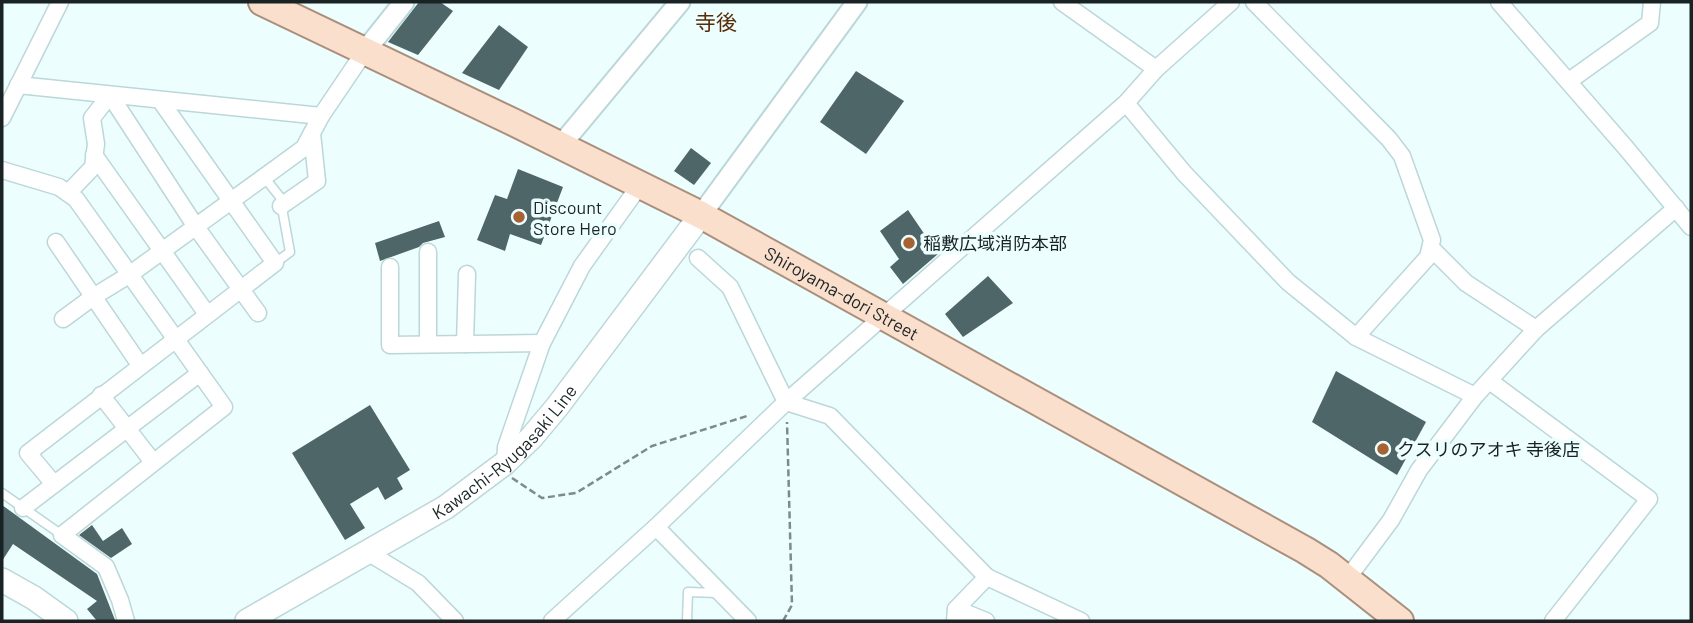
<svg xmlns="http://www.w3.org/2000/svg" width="1693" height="623" font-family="Barlow,'Noto Sans JP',sans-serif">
<rect width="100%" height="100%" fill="#edfeff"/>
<g fill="#4e6668">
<path d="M419,2H440L453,11L418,55L388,42Z"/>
<path d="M499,25L528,47L499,90L462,73Z"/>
<path d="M856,71L904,101L866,154L820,122Z"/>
<path d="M691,148L711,163L694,185L674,171Z"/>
<path d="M518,169L563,187L541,245L510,234L505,251L477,240L495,195L507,199Z"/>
<path d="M908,210L938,254L903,284L890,267L899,259L880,231Z"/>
<path d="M439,221L445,237L423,243L419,247L380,261L375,243Z"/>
<path d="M988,276L1013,303L963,337L945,314Z"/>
<path d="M1336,371L1426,422L1397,475L1312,422Z"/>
<path d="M370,405L410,470L397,478L403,489L385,500L378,487L350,504L365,528L345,540L292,453Z"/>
<path d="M2,505L97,574L115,620L97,621L87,609L97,601L13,544L2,561Z"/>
<path d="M92,525L103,541L122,528L132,544L111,558L79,535Z"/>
</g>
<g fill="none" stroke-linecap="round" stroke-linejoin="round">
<g stroke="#bcd7d9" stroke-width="11">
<g id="service">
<path d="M264,177L280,197L290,252L275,263"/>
<path d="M2,493L62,535"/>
<path d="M687,621L688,592L717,593"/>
</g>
</g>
<g stroke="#bcd7d9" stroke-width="19">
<g id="minor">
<path d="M1062,2L1156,69"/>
<path d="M1254,2L1389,139L1402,156L1432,240L1428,257L1356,337"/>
<path d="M1499,2L1626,148L1691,227"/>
<path d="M1569,81L1650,23L1652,2"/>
<path d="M18,85L321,116"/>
<path d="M1126,103L1184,173L1288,282L1356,337L1475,396"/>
<path d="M2,118L60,2"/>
<path d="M94,155L207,314"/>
<path d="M2,170L59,187L76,199L224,407L62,535L106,567L120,600L126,621"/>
<path d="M69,192L93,167L96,144L92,118L110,95L196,227L258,313"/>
<path d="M281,206L317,181L312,133"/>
<path d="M56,242L140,365"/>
<path d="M1431,248L1466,283L1536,329"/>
<path d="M698,258L730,287L786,402L830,416L987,577L956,609L955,621"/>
<path d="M390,267V345L542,343"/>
<path d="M63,319L93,297L129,275L304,148L321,116L365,51"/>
<path d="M428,344V252"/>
<path d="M465,344L467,274"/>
<path d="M1491,382L1649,499L1553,621"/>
<path d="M101,395L153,462"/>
<path d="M505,463L506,447L542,343L582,266L640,185"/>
<path d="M54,484L28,453L275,263L160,100"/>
<path d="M23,508L200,373"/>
<path d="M656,527L748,621"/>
<path d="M369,553L418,583L455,621"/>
<path d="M987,577L1081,621"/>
<path d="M1347,579L1391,520L1419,470L1475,396L1536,329L1676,208"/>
<path d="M956,609L986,621"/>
<path d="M552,621L656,527L786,402L1126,103L1156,69L1231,2"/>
</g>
</g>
<g stroke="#bcd7d9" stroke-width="23">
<g id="tertiary">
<path d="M365,51L404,2"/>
<path d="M561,145L680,2"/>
<path d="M701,215L857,2"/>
</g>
</g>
<g stroke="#bcd7d9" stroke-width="26">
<g id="secondary">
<path d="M2,580L34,598L66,621"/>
<path id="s1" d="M247,621L446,507L505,463L531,438L557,407L701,215"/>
</g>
</g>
<g stroke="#aa8f7c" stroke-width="30">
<g id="primary">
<path id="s2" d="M262,2L513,122L701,215L1305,550L1329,565L1400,621"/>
</g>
</g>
<g stroke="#7e8b8c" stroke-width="2.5" stroke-dasharray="7 3.5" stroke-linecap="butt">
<path d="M512,478L542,498L576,493L652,446L750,415"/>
<path d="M783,621L792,605L787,422"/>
</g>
<use href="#service" stroke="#fff" stroke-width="8"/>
<use href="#minor" stroke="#fff" stroke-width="16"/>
<use href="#tertiary" stroke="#fff" stroke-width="19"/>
<use href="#secondary" stroke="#fff" stroke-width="23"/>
<use href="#primary" stroke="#fbdfcd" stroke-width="26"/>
</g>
<g fill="#a66232" stroke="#edfeff" stroke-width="2.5">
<circle cx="519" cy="217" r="7"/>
<circle cx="909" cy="243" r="7"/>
<circle cx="1383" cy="449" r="7"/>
</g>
<g text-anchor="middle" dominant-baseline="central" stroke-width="7" stroke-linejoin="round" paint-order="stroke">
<g font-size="18" fill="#192324" stroke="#edfeff" text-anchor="start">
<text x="533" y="207">Discount<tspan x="533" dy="21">Store Hero</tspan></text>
<text x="923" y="243">稲敷広域消防本部</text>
<text x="1397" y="449">クスリのアオキ 寺後店</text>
</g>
<g font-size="18" fill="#192324" stroke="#edfeff">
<text stroke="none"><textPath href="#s2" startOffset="649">Shiroyama-dori Street</textPath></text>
<text stroke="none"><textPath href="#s1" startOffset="310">Kawachi-Ryugasaki Line</textPath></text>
</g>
<g font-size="21" fill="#572b06" stroke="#edfeff">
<text x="716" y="21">寺後</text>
</g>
</g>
<rect width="1693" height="623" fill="none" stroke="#192324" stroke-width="7"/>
</svg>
